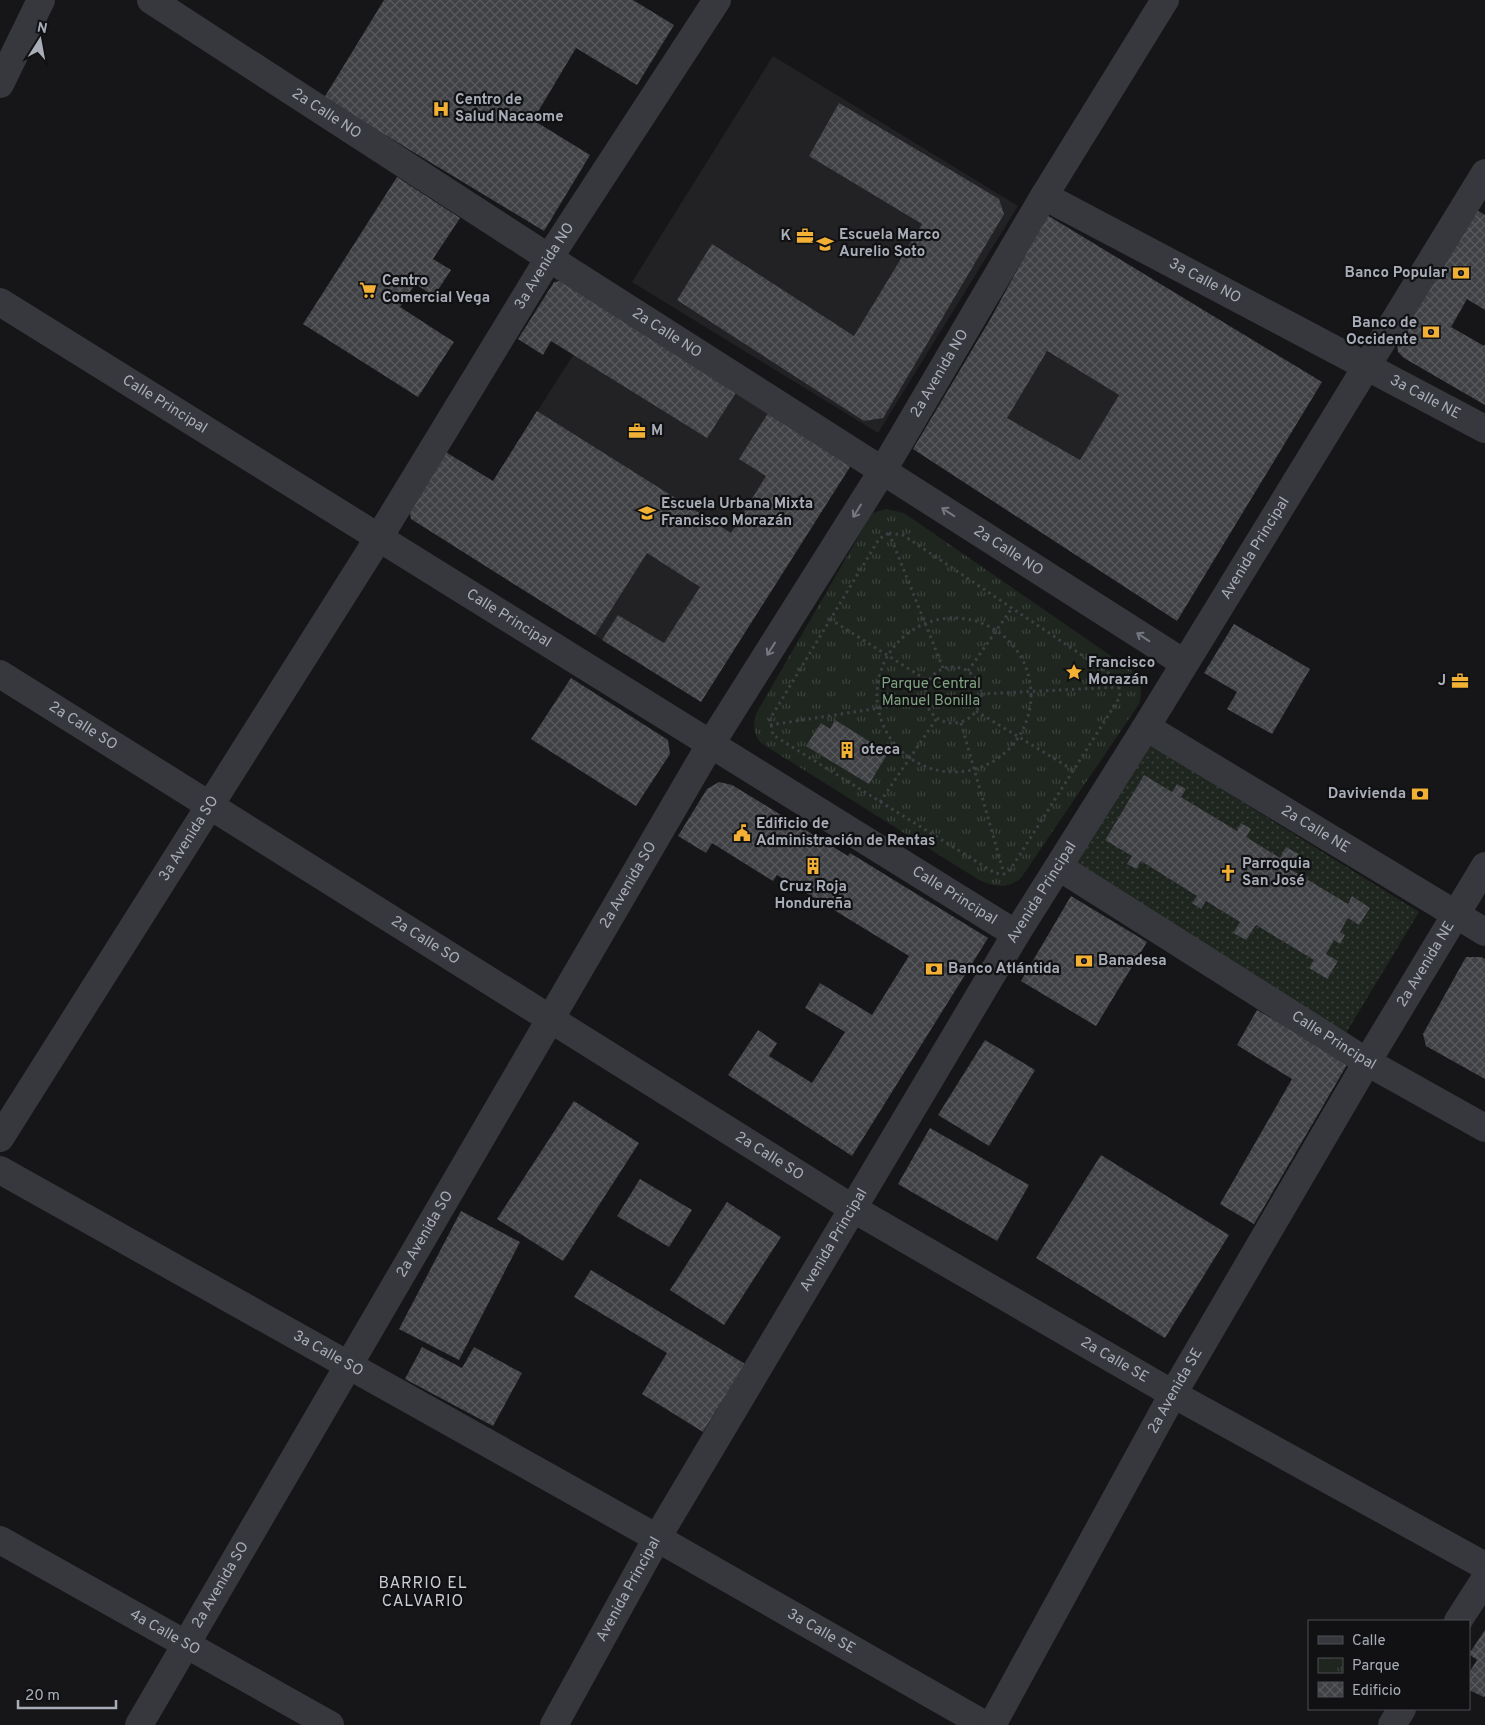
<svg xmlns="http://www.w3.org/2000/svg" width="1485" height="1725" font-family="Overpass,sans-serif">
<defs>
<pattern id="grass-dots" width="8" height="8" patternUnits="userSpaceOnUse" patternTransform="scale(1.25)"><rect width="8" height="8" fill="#1e261f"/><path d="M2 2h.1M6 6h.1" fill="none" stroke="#3c433d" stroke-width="1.8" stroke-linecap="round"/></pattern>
<pattern id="park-tufts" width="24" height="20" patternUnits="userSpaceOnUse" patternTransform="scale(1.25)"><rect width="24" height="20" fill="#1e261f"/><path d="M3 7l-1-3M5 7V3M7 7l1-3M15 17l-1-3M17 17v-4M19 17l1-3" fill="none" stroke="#3c433d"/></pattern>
<pattern id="building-cross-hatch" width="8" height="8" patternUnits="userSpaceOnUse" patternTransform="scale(1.25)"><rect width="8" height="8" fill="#404145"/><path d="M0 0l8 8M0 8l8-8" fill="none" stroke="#595a5e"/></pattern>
</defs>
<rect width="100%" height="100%" fill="#161618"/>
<g fill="#222225">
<path d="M773,56L1018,206L878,433L632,282Z"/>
<path d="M605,305L855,459L701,702L452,545Z"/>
<path d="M991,318L1119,395L1039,531L913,449Z"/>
</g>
<path fill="url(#grass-dots)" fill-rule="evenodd" d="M1151,745L1419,912L1346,1033L1073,864ZM1144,775L1172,792L1177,784L1185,789L1181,797L1237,831L1242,823L1250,829L1246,837L1280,858L1287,847L1299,854L1290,869L1348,904L1353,897L1370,908L1359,925L1348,918L1340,932L1345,935L1340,943L1334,940L1326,954L1338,961L1326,979L1309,968L1314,960L1256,925L1246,940L1234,933L1240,922L1206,901L1201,909L1192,903L1197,896L1141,861L1136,869L1128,865L1132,856L1105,839Z"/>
<path fill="url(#park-tufts)" d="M886,509L904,513L1130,669C1141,679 1143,691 1139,704L1021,878C1008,889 994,887 979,880L761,743C753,733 753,726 756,714L872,513Z"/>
<g fill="url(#building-cross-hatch)" fill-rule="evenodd">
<path d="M384,0H633L674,25L637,85L576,48L533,120L590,155L544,231L324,98Z"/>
<path d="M839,103L999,199L1004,214L883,418L864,421L677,300L712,244L854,336L922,224L809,156Z"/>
<path d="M397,177L460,218L433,259L451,270L434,296L415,284L400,307L454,342L418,397L303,324Z"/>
<path d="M1475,209L1485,215V310L1467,299L1451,327L1484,346L1485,344V405L1404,358L1398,352L1397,344L1399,337Z"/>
<path d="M1047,215L1322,382L1177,621L913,449L991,318ZM1047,351L1119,395L1080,460L1007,418Z"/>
<path d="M566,280L737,391L707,438L551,341L543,355L518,339L554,282Z"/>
<path d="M772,407L855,459L701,702L602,640L618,615L664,643L700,587L647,553L595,635L411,519L409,510L444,451L493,481L537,411L731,533L766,476L739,459Z"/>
<path d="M1234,624L1310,669L1272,734L1227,709L1237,692L1204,673Z"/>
<path d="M571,678L668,740L670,754L636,806L531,739Z"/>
<path d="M835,720L888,753L869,784L806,746L821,723L830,729Z"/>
<path d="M1144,775L1172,792L1177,784L1186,789L1181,797L1237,831L1241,823L1251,829L1246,837L1280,858L1286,847L1299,854L1290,869L1348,904L1352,896L1370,908L1359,925L1348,918L1340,932L1345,935L1340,944L1334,940L1326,954L1338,961L1327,979L1309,968L1314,960L1256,925L1246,940L1233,933L1240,922L1206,901L1201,909L1192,903L1197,896L1141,861L1136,869L1127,864L1132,856L1105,840Z"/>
<path d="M719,782L732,785L848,856L850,853L988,938L852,1156L728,1075L758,1030L777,1043L769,1056L812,1083L845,1032L805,1008L820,983L872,1015L909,956L777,875L773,881L712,843L706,853L678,836L707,789Z"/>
<path d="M1071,896L1147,942L1096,1026L1021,981Z"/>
<path d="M1466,957H1481L1485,959V1079L1426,1046L1423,1034Z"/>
<path d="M1257,1010L1348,1063L1254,1224L1220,1204L1292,1079L1237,1045Z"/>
<path d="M985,1040L1035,1070L989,1146L938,1115Z"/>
<path d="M574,1101L639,1143L563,1261L497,1219Z"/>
<path d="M930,1128L1029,1185L997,1241L898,1184Z"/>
<path d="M1101,1155L1229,1235L1165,1338L1036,1258Z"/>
<path d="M640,1179L692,1210L669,1247L617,1216Z"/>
<path d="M727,1202L781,1237L724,1325L670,1290Z"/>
<path d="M461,1211L520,1242L459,1360L399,1329Z"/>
<path d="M591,1270L745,1364L703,1432L642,1394L667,1353L574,1297Z"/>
<path d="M422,1347L462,1368L474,1347L522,1373L493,1426L405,1379Z"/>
<path d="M1485,1630V1696L1484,1697L1469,1690V1673L1477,1660L1469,1654Z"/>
</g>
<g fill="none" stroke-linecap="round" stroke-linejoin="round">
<g stroke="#3d3f44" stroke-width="3" stroke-dasharray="2.5 4" stroke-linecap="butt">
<path d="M889,533L903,535L1113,676L1119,687L1120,697L1010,870L1004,874L995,873L773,735L770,719L879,539Z"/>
<path d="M889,533L943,668"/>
<circle cx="954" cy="695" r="77"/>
<path d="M830,619L928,681"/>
<circle cx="953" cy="695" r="28"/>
<path d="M968,671L1012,608"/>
<path d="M981,694L1119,687"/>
<path d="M976,711L1073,770"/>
<path d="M961,723L1004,874"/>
<path d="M770,725L925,701"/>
<path d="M880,802L937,718"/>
</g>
<g stroke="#37383d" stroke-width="28">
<path id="s1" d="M151,0L549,258L1184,663"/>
<path d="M0,84L41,0"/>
<path id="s2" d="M1044,196L1485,429"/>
<path id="s3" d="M0,302L1016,934"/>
<path id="s4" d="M0,674L852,1208L1173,1394L1485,1566"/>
<path id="s5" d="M1146,727L1485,932"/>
<path id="s6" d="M1059,867L1367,1062L1485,1128"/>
<path id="s7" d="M0,1138L378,539L549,258L717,0"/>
<path id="s8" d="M0,1170L657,1538L985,1725"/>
<path id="s9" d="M0,1540L330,1725"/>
<path d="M1458,1621L1485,1579"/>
<path id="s10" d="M139,1725L710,745L883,470L1044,196L1165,0"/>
<path id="s11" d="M554,1725L657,1538L1016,934L1146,727L1485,173"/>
<path id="s12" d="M992,1725L1173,1394L1367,1062L1485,866"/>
<path d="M1392,1725L1402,1709"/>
</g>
</g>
<defs><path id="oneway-shaft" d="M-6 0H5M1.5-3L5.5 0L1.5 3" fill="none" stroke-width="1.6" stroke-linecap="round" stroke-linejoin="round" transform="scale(1.25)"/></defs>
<g stroke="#757881">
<use href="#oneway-shaft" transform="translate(857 511) rotate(122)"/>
<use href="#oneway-shaft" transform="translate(948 512) rotate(-147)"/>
<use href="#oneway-shaft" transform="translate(1143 637) rotate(-147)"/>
<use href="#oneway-shaft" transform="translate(771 649) rotate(122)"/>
</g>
<defs>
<g id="hospital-bare" transform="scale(1.35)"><path d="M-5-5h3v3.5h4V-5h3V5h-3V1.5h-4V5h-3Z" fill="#f2b134" stroke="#111113" stroke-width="2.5" paint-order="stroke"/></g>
<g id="office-bare" transform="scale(1.35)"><path d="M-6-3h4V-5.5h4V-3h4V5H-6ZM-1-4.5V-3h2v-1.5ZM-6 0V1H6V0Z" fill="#f2b134" stroke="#111113" stroke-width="2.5" paint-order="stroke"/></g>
<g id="school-bare" transform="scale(1.35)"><path d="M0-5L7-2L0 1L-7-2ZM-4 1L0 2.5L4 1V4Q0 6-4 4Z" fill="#f2b134" stroke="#111113" stroke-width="2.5" paint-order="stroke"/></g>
<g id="bank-bare" transform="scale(1.35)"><path d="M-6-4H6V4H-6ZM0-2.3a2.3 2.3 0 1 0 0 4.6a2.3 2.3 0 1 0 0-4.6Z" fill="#f2b134" stroke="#111113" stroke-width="2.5" paint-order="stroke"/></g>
<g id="supermarket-bare" transform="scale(1.35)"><path d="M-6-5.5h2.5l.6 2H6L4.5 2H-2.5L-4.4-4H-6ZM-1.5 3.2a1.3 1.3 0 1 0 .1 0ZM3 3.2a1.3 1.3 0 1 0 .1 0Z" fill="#f2b134" stroke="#111113" stroke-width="2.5" paint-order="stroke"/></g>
<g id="sight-bare" transform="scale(1.35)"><path d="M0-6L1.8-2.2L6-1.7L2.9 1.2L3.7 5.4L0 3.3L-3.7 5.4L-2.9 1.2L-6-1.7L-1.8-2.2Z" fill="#f2b134" stroke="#111113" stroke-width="2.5" paint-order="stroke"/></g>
<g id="building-bare" transform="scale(1.35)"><path d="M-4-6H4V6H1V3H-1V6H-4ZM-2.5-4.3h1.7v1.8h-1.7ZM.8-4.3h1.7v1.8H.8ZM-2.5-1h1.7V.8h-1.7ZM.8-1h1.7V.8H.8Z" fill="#f2b134" stroke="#111113" stroke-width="2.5" paint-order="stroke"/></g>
<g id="civic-bare" transform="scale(1.35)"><path d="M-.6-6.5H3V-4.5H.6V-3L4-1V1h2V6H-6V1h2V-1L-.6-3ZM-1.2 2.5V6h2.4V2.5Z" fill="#f2b134" stroke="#111113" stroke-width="2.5" paint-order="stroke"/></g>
<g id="church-bare" transform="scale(1.35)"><path d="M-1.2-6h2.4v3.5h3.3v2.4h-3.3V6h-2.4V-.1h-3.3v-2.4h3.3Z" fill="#f2b134" stroke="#111113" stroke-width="2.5" paint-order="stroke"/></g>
</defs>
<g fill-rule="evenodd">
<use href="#hospital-bare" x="441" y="109"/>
<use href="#office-bare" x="805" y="236"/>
<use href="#school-bare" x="825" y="244"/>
<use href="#bank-bare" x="1461" y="273"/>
<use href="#supermarket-bare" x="368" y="290"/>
<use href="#bank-bare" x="1431" y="332"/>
<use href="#office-bare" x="637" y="431"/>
<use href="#school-bare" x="647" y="513"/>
<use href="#sight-bare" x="1074" y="672"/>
<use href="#office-bare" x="1460" y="681"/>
<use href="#building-bare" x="847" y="750"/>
<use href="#bank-bare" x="1420" y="794"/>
<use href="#civic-bare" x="742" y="833"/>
<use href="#building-bare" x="813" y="866"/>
<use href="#church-bare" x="1228" y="873"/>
<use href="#bank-bare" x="1084" y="961"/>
<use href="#bank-bare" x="934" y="969"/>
</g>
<g text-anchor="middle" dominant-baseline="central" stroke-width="4.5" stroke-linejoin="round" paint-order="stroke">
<g font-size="15" font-weight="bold" fill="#a8adb8" stroke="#111113" text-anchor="start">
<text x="455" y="100">Centro de<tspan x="455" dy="17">Salud Nacaome</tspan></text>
<text x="839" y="235">Escuela Marco<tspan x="839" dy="17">Aurelio Soto</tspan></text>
<text x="791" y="236" text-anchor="end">K</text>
<text x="1447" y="273" text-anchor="end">Banco Popular</text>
<text x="382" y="281">Centro<tspan x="382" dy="17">Comercial Vega</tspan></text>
<text x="1417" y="323" text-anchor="end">Banco de<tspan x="1417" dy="17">Occidente</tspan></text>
<text x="651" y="431">M</text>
<text x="661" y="504">Escuela Urbana Mixta<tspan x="661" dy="17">Francisco Morazán</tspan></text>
<text x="1088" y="663">Francisco<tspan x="1088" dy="17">Morazán</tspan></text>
<text x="1446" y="681" text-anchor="end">J</text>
<text x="861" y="750">oteca</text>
<text x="1406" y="794" text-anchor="end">Davivienda</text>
<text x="756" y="824">Edificio de<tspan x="756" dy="17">Administración de Rentas</tspan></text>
<text x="1242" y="864">Parroquia<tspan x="1242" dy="17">San José</tspan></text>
<text x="813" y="887" text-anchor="middle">Cruz Roja<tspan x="813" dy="17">Hondureña</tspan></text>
<text x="1098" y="961">Banadesa</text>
<text x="948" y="969">Banco Atlántida</text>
</g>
<g font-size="15" fill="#a8adb8" stroke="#111113">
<text stroke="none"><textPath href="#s1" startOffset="209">2a Calle NO</textPath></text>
<text stroke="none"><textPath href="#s7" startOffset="1028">3a Avenida NO</textPath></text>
<text stroke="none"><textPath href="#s2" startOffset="182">3a Calle NO</textPath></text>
<text stroke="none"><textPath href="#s1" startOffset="614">2a Calle NO</textPath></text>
<text stroke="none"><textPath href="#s10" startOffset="1571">2a Avenida NO</textPath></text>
<text stroke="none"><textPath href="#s2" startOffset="431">3a Calle NE</textPath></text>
<text stroke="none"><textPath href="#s3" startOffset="194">Calle Principal</textPath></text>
<text stroke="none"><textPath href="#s11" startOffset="1370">Avenida Principal</textPath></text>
<text stroke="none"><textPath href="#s1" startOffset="1019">2a Calle NO</textPath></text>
<text stroke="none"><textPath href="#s3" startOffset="599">Calle Principal</textPath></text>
<text stroke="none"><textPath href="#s4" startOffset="98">2a Calle SO</textPath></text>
<text stroke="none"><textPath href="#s5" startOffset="198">2a Calle NE</textPath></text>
<text stroke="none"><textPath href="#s7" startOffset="354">3a Avenida SO</textPath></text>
<text stroke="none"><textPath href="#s10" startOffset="972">2a Avenida SO</textPath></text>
<text stroke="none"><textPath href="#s11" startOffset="965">Avenida Principal</textPath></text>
<text stroke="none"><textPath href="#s3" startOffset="1124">Calle Principal</textPath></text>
<text stroke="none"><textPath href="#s4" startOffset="502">2a Calle SO</textPath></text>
<text stroke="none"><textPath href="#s12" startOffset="876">2a Avenida NE</textPath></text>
<text stroke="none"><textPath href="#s6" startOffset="325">Calle Principal</textPath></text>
<text stroke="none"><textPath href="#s4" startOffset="908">2a Calle SO</textPath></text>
<text stroke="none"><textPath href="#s10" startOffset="568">2a Avenida SO</textPath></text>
<text stroke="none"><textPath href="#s11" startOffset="560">Avenida Principal</textPath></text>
<text stroke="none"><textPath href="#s8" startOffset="376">3a Calle SO</textPath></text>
<text stroke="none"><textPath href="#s4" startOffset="1309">2a Calle SE</textPath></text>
<text stroke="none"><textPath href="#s12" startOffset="381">2a Avenida SE</textPath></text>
<text stroke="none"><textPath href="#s10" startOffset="162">2a Avenida SO</textPath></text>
<text stroke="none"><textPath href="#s11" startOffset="155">Avenida Principal</textPath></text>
<text stroke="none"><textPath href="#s9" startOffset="189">4a Calle SO</textPath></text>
<text stroke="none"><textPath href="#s8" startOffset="942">3a Calle SE</textPath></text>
</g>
<g font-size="15" fill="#7fa381" stroke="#111113">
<text x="931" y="684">Parque Central<tspan x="931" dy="17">Manuel Bonilla</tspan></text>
</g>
<g font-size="16" letter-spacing="1" fill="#c9ccd4" stroke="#111113">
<text x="423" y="1584">BARRIO EL<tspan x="423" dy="18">CALVARIO</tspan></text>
</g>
</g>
<rect x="1308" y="1620" width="162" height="90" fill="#111113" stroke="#4d4f55"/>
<rect x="1318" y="1636" width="25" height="8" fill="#37383d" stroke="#4d4f55"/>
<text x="1352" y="1645" font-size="15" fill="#a8adb8">Calle</text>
<rect x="1318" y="1658" width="25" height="15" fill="url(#park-tufts)" stroke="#4d4f55"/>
<text x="1352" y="1670" font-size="15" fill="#a8adb8">Parque</text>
<rect x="1318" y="1682" width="25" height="15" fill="url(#building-cross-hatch)" stroke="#4d4f55"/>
<text x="1352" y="1695" font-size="15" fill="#a8adb8">Edificio</text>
<g transform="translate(40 40) rotate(11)" stroke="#111113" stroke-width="4" paint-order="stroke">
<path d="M0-4L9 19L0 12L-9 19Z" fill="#a8adb8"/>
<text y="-8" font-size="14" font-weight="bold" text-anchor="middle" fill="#a8adb8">N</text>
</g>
<path d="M18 1700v8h98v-8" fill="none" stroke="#a8adb8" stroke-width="2.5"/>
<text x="25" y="1700" font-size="15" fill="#a8adb8" stroke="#111113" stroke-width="4" paint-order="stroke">20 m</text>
</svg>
